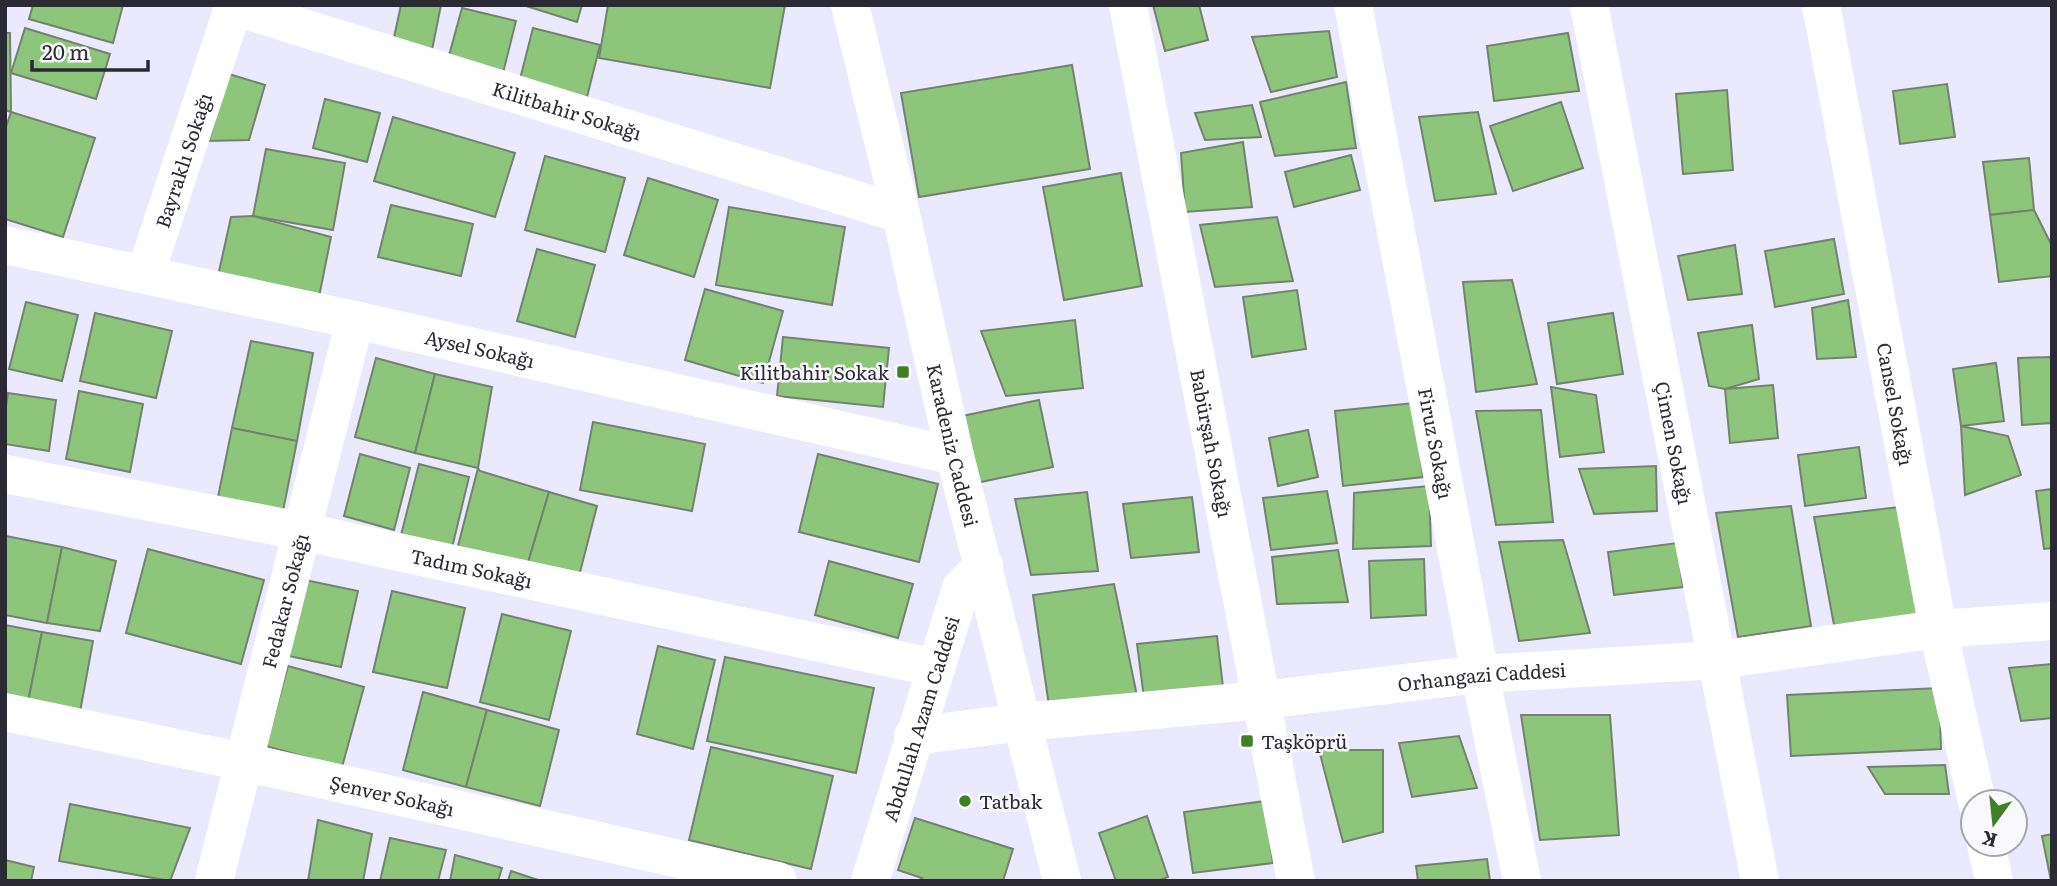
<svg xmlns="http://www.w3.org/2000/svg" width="2057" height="886" font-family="Literata,serif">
<rect width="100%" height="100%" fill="#ebe9fd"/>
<g fill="#8dc67a" stroke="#748370" stroke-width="2">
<path d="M33,5H123L113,43L29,19Z"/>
<path d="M401,5H441L432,50L393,42Z"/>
<path d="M523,5H582L577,22Z"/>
<path d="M608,5H785L770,88L599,58Z"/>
<path d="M1153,5H1199L1208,40L1165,51Z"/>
<path d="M462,8L516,21L503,73L448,59Z"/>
<path d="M25,28L110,54L96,99L11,73Z"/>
<path d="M533,28L600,45L586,101L519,83Z"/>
<path d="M1329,31L1337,77L1271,92L1252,37Z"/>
<path d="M5,33H10L11,112L5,110Z"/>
<path d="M1568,33L1579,91L1494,101L1487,46Z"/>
<path d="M1072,65L1090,169L919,197L901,93Z"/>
<path d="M229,74L265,85L249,140L209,141Z"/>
<path d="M1346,82L1356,148L1275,156L1260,102Z"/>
<path d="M1947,84L1955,137L1900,144L1893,91Z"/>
<path d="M1727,90L1733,170L1683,174L1676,94Z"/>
<path d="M325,99L380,113L367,162L313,148Z"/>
<path d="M1561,102L1583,168L1513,191L1490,126Z"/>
<path d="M1252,105L1261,137L1205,140L1195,113Z"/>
<path d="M11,112L95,138L63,237L5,219V130Z"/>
<path d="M1478,112L1496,194L1435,201L1419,117Z"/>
<path d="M393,117L515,153L495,217L374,181Z"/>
<path d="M1243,142L1252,207L1185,212L1181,153Z"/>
<path d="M266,149L345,163L333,230L253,216Z"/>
<path d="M1351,155L1360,190L1294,207L1285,172Z"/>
<path d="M545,156L625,178L605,252L525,230Z"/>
<path d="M2029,158L2034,210L1990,215L1983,162Z"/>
<path d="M1121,173L1142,286L1064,300L1043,187Z"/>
<path d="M648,178L718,200L694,277L624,255Z"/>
<path d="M391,205L473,224L461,276L378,257Z"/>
<path d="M729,207L845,227L832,305L716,285Z"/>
<path d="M2034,210L2052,246V276L1999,282L1990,215Z"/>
<path d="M253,216L331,237L319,297L218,276L231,217Z"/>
<path d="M1277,217L1293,281L1215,287L1200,225Z"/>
<path d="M1834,239L1844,294L1775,307L1765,251Z"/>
<path d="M1735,245L1742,294L1688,300L1678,256Z"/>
<path d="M537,249L595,265L575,337L517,321Z"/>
<path d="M1512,280L1537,384L1476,392L1463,282Z"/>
<path d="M705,289L783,311L763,383L685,360Z"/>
<path d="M1297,290L1306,349L1252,357L1243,297Z"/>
<path d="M1848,300L1856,357L1817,359L1812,308Z"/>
<path d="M26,302L78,315L62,381L9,369Z"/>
<path d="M95,313L172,331L156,398L80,381Z"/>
<path d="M1613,313L1623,374L1557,384L1548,323Z"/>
<path d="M1075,320L1083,388L1006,396L981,331Z"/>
<path d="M1752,325L1759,379L1725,389L1709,386L1698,333Z"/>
<path d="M783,337L889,348L883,407L777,396Z"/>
<path d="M251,341L313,353L297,441L232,428Z"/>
<path d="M2052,357V423L2022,425L2018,358Z"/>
<path d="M376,358L435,374L415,453L355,437Z"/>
<path d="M1996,363L2004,421L1961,426L1953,369Z"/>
<path d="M435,374L492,387L478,468L415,453Z"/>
<path d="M1773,385L1778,438L1730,443L1725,389Z"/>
<path d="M1551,387L1596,395L1604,452L1560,457Z"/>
<path d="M79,391L143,404L130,472L66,459Z"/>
<path d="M8,393L56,400L49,451L5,444V413Z"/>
<path d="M1039,400L1053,467L976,483L962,416Z"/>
<path d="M1414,403L1423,477L1343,486L1335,411Z"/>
<path d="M1541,410L1553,522L1496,525L1476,411Z"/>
<path d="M593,422L705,444L692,511L580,490Z"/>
<path d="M1961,426L2008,436L2021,475L1965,495Z"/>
<path d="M232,428L297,441L282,516L217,502Z"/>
<path d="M1308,430L1318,477L1278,486L1269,438Z"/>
<path d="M1859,447L1866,498L1805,506L1798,455Z"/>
<path d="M360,454L410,468L394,530L344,516Z"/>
<path d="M818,454L938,484L919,562L799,532Z"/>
<path d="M419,464L469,477L451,552L400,539Z"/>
<path d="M1656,466L1657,511L1594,514L1579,469Z"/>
<path d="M478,468L480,471L549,492L527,566L458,546Z"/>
<path d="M1429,486L1431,546L1353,549L1354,493Z"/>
<path d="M2052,489V548L2044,549L2036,491Z"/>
<path d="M1327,491L1337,543L1271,550L1263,498Z"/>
<path d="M549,492L597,506L578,580L527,566Z"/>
<path d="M1087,492L1098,571L1031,575L1015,499Z"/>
<path d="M1192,497L1199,552L1131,558L1123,504Z"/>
<path d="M1791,506L1811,626L1738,637L1716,513Z"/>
<path d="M1899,507L1918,619L1834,625L1814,517Z"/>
<path d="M6,536L62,547L47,623L5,615Z"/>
<path d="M1563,540L1590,633L1519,641L1499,542Z"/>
<path d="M1677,543L1683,587L1614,595L1608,552Z"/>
<path d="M62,547L116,561L100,631L47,623Z"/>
<path d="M148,549L264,580L241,664L126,633Z"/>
<path d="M1338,550L1348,602L1277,604L1272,557Z"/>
<path d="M1424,559L1426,615L1371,618L1369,561Z"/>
<path d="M829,561L913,584L898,638L815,615Z"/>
<path d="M305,580L358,591L341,667L289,656Z"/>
<path d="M1114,584L1137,696L1049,706L1033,595Z"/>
<path d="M392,591L465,608L447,688L373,672Z"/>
<path d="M502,614L571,631L549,720L480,702Z"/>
<path d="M5,625L42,632L28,702L5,698Z"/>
<path d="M42,632L93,641L80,712L28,702Z"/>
<path d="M1217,636L1223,687L1144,698L1137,644Z"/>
<path d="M658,646L715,660L693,749L637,734Z"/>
<path d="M725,657L874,688L856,773L707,741Z"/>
<path d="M2052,664V718L2021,721L2009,668Z"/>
<path d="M288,666L364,687L342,767L266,746Z"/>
<path d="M1939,688L1941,749L1791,756L1787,695Z"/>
<path d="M423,692L487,710L466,787L403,770Z"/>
<path d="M487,710L559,730L540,806L466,787Z"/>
<path d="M1521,715H1610L1619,835L1540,840Z"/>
<path d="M1459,736L1477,788L1412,797L1399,743Z"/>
<path d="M711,747L833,776L811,869L689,840Z"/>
<path d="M1319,750H1383V832L1343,842Z"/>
<path d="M1945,765L1949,794H1885L1868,767Z"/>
<path d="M1265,801L1273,863L1193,873L1184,812Z"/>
<path d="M70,804L190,828L170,881L59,861Z"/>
<path d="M1147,816L1168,877L1158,881H1116L1099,833Z"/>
<path d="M915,818L1013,849L1003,881H918L922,878L898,870Z"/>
<path d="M318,820L372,834L363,881H308Z"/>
<path d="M2052,834V881H2051L2042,836Z"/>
<path d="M390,838L446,850L438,881H380Z"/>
<path d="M455,855L502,868L498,881H450Z"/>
<path d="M1487,859L1490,881H1418L1416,866Z"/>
<path d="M5,860L34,867L31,881H5Z"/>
<path d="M511,871L541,881H508Z"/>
</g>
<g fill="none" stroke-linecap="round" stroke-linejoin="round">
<g stroke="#fff" stroke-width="38">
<path id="s1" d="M1128,5L1296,881"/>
<path id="s2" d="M1353,5L1480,674L1522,881"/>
<path id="s3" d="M1589,5L1760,881"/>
<path id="s4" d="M1821,5L1938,629L1977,802"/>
<path id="s5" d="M233,6L901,214"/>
<path id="s6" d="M5,245L355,320L955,456"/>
<path id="s7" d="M145,275L234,5"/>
<path id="s8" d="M5,474L301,531L936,668"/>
<path id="s9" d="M5,712L244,762L778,881"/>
<path d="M1986,844L1994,881"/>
<path id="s10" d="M214,881L355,320"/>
</g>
<g stroke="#fff" stroke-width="38">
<path id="s11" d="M850,5L901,214L955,456L1062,881"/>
<path id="s12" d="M913,736L1022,722L1262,700L1480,674L1718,660L1938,629L2052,621"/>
<path id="s13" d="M870,881L961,588L984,565"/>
</g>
</g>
<g fill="#3e8022" stroke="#f9f8fd" stroke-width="2.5">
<rect x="896" y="365" width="14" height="14" rx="3.5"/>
<rect x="1240" y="734" width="14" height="14" rx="3.5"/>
<circle cx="965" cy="801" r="7"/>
</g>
<g text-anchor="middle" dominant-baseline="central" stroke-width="5" stroke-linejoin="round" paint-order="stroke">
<g font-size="19" fill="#2b2a34" stroke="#f9f8fd">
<text stroke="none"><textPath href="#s5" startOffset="350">Kilitbahir Sokağı</textPath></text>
<text stroke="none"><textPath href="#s7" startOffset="121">Bayraklı Sokağı</textPath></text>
<text stroke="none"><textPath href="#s6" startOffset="486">Aysel Sokağı</textPath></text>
<text stroke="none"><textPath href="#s4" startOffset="406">Cansel Sokağı</textPath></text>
<text stroke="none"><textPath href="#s1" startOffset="446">Babürşah Sokağı</textPath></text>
<text stroke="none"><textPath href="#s2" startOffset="446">Firuz Sokağı</textPath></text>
<text stroke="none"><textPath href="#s3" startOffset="446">Çimen Sokağı</textPath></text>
<text stroke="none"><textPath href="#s11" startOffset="452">Karadeniz Caddesi</textPath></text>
<text stroke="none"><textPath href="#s8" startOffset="476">Tadım Sokağı</textPath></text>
<text stroke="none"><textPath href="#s10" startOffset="289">Fedakar Sokağı</textPath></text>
<text stroke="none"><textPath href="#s12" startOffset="572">Orhangazi Caddesi</textPath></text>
<text stroke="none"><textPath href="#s13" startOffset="170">Abdullah Azam Caddesi</textPath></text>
<text stroke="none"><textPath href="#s9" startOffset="396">Şenver Sokağı</textPath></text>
</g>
<g font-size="19" fill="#2b2a34" stroke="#f9f8fd" text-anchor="start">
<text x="889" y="372" text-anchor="end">Kilitbahir Sokak</text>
<text x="1261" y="741">Taşköprü</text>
<text x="979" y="801">Tatbak</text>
</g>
</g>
<rect width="2057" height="886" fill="none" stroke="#2b2a34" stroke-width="14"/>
<g transform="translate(1994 823) rotate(195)"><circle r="33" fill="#f9f8fd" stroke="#a7a6ad" stroke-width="2"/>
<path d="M0-5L12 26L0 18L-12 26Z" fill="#3e8022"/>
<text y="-10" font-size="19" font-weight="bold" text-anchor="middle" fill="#2b2a34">K</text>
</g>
<path d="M32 60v10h116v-10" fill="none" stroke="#2b2a34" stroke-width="3.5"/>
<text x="42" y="60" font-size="21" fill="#2b2a34" stroke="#f9f8fd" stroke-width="5" paint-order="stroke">20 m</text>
</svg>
